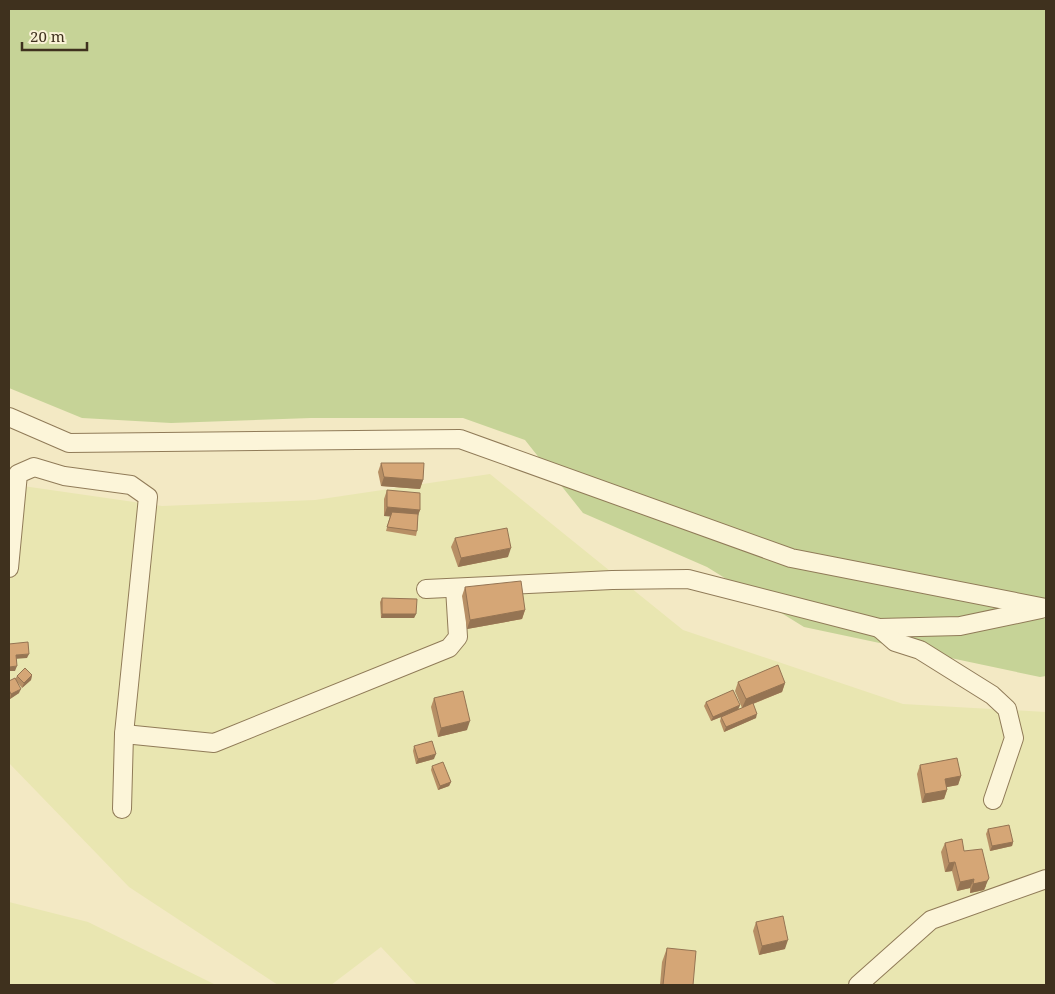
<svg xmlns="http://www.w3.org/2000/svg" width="1055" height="994" font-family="'Noto Serif',serif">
<rect width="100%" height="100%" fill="#f3e9c4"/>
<g fill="#e9e6b1">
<path d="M490,474L683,630L903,704L1046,712V985H417L381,947L331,985H278L129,887L9,763V484L162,506L315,500Z"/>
<path d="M9,902L88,922L216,985H9Z"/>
</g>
<path fill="#c6d397" d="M9,9H1046V676L1040,677L804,627L707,567L583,513L525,440L463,418H311L171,423L82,418L9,388Z"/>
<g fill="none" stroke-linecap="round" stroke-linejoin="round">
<g stroke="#907b58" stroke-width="20">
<g id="minor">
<path d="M9,417L69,443L460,439L791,558L1046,608"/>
<path d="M9,568L18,474L34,467L64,476L131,485L148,497L124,734L122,809"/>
<path d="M426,589L612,580L688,579L879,628L960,626L1041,609"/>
<path d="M879,628L895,642L920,650L992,695L1007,709L1014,738L993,800"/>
<path d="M124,734L214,743L449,648L458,637L455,588"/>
<path d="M858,985L931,920L1046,879"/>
</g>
</g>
<use href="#minor" stroke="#fcf5d9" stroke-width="18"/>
</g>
<g fill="#b78f65">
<path d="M381,463L423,480L420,489L381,486L378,472Z"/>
<path d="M387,490L420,510L418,514L417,531L416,536L386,531L390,516H384V499Z"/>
<path d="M455,538L508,557L458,567L451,547Z"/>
<path d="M465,587L525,610L522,619L467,629L462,596Z"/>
<path d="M382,598L416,614L414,618H381L380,602Z"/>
<path d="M32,675L31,680L22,688L18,683L19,693L10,699L9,697V681L15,679L17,676Z"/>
<path d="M738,682L785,683L782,692L753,704L756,718L724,732L720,721L721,717L711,721L704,706L706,702L740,705L738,709L742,708L735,691Z"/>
<path d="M434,698L467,730L438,737L431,707Z"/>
<path d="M414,746L434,759L416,764L413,751Z"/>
<path d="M920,765L961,776L958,785L947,787V790L944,799L922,803L917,774Z"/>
<path d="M432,766L451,782L449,786L438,790L431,770Z"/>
<path d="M988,829L1013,842L1012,846L990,851L986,834Z"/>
<path d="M945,843L964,851L986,886L984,890L970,893V888L957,891L952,871L945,872L941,852Z"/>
<path d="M756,922L785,949L759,955L753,931Z"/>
<path d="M667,948L693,985H660L662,962Z"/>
</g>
<g fill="#957453">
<path d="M384,477L423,480L420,489L381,486Z"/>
<path d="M387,507L420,510L417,519L384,516Z"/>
<path d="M511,548L508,557L458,567L461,558Z"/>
<path d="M525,610L522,619L467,629L470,620Z"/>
<path d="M382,614H416L414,618H381Z"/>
<path d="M29,654L27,658L14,659L16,655Z"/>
<path d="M17,666L15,671H9V667Z"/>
<path d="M32,675L31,680L22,688L24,683Z"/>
<path d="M785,683L782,692L742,708L746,699Z"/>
<path d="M21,689L19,693L10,699L11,694Z"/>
<path d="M740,705L738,710L711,721L713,717Z"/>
<path d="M757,714L756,718L724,732L726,727Z"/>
<path d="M470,721L467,730L438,737L441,728Z"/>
<path d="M436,754L434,759L416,764L418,759Z"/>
<path d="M961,776L958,785L942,788L945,779Z"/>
<path d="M451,782L449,786L438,790L440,786Z"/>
<path d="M947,790L944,799L922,803L925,794Z"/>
<path d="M1013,842L1012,846L990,851L992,846Z"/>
<path d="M955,862L952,871L945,872L949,863Z"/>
<path d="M989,878L984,890L970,893L973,884Z"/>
<path d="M974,879L970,888L957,891L960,882Z"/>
<path d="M788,940L785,949L759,955L762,946Z"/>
</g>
<g fill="#d5a676" stroke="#957453">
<path d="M381,463H424L423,480L384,477Z"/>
<path d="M387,490L420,493V510L387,507Z"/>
<path d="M392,512L418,514L417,531L387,527Z"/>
<path d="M507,528L511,548L461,558L455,538Z"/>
<path d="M521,581L525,610L470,620L465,587Z"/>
<path d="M382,598L417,599L416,614H382Z"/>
<path d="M28,642L29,654L16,655L17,666L9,667V644Z"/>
<path d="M778,665L785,683L746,699L738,682Z"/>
<path d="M25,668L32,675L24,683L17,676Z"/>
<path d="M15,678L21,689L11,694L9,690V681Z"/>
<path d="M733,690L740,705L713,717L706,702Z"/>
<path d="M463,691L470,721L441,728L434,698Z"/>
<path d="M753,703L757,714L726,727L721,717Z"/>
<path d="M432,741L436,754L418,759L414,746Z"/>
<path d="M957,758L961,776L945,779L947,790L925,794L920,765Z"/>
<path d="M443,762L451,782L440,786L432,766Z"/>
<path d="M1009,825L1013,842L992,846L988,829Z"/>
<path d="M962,839L964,851L982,849L989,878L987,881L973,884L974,879L960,882L955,862L949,863L945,843Z"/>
<path d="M783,916L788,940L762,946L756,922Z"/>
<path d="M667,948L696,951L693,985H663Z"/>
</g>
<rect width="1055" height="994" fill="none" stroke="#3f311e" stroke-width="20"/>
<path d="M22 42v8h65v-8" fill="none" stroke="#3f311e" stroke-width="2.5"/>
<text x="30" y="42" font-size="15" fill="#3f311e" stroke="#f9f2d5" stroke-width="4" paint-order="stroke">20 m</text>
</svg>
